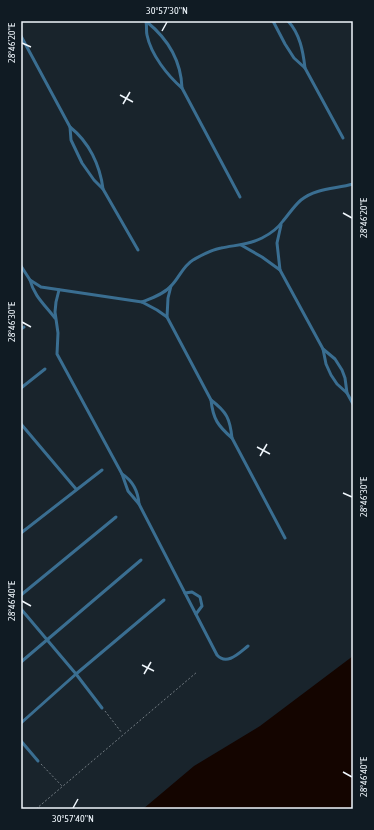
<svg xmlns="http://www.w3.org/2000/svg" width="374" height="830" font-family="'Asap Condensed',sans-serif">
<rect width="100%" height="100%" fill="#19242c"/>
<path fill="#140500" d="M353,656V809H143L194,766L260,726Z"/>
<g fill="none" stroke-linecap="round" stroke-linejoin="round">
<g stroke="#747d84" stroke-width="1" stroke-dasharray="2 2" stroke-linecap="butt">
<path d="M105,711L122,733"/>
<path d="M41,764L62,786"/>
<path d="M36,809L197,672"/>
</g>
<g stroke="#3a6e91" stroke-width="3">
<path d="M273,21L285,44L294,58L305,68L343,138"/>
<path d="M288,21C300,34 303,51 305,68"/>
<path d="M146,22C147,26 146,31 147,35C151,55 168,76 182,88L240,197"/>
<path d="M147,22C168,39 181,61 182,88"/>
<path d="M21,36L70,127L71,140L82,163L94,180L103,189L138,250"/>
<path d="M70,127C89,142 100,165 103,189"/>
<path d="M281,225L277,243L280,270L323,349L335,359L342,370L345,378L347,393"/>
<path d="M241,245L262,257L280,270"/>
<path d="M21,266L30,280L41,287L142,302L157,310L167,317L211,400C213,419 218,426 232,438"/>
<path d="M30,280C34,296 45,305 55,318"/>
<path d="M59,290L56,302L55,312L58,333L57,354L122,474L128,491L139,504L217,655C227,666 239,653 248,646"/>
<path d="M142,302C152,298 164,294 171,286C179,278 183,266 193,260C202,255 210,250 221,248C235,245 249,245 262,238C270,234 278,228 283,221C289,214 294,206 301,200C316,188 335,189 353,184"/>
<path d="M167,317L168,298L171,286"/>
<path d="M21,329L24,327"/>
<path d="M323,349L326,364L331,375L337,384L347,393L353,404"/>
<path d="M21,388L45,369"/>
<path d="M211,400C227,412 230,419 232,438L285,538"/>
<path d="M21,424L76,489"/>
<path d="M122,474C133,481 138,491 139,504"/>
<path d="M21,533L102,470"/>
<path d="M185,593L192,592L200,597L202,606L196,614"/>
<path d="M21,595L116,517"/>
<path d="M21,609L76,674L102,708"/>
<path d="M21,662L141,560"/>
<path d="M21,723L76,674L164,600"/>
<path d="M21,741L38,761"/>
</g>
</g>
<path fill="none" stroke="#eff6fc" stroke-width="1.5" d="M162,31L167,22M22,43L31,47M120,95L133,102M123,104L130,92M343,213L352,218M22,322L31,327M257,447L270,454M260,456L267,444M343,493L352,497M22,601L31,606M142,665L154,671M144,674L151,662M343,772L352,777M73,808L78,799"/>
<rect width="374" height="830" fill="none" stroke="#101b23" stroke-width="44"/>
<rect x="22" y="22" width="330" height="786" fill="none" stroke="#eff6fc" stroke-width="1.5"/>
<g font-size="10" text-anchor="middle" fill="#eff6fc">
<text x="167" y="14">30°57'30"N</text>
<text transform="translate(11 43) rotate(-90)" y="4">28°46'20"E</text>
<text transform="translate(363 218) rotate(-90)" y="4">28°46'20"E</text>
<text transform="translate(11 322) rotate(-90)" y="4">28°46'30"E</text>
<text transform="translate(363 497) rotate(-90)" y="4">28°46'30"E</text>
<text transform="translate(11 601) rotate(-90)" y="4">28°46'40"E</text>
<text transform="translate(363 777) rotate(-90)" y="4">28°46'40"E</text>
<text x="73" y="822">30°57'40"N</text>
</g>
</svg>
